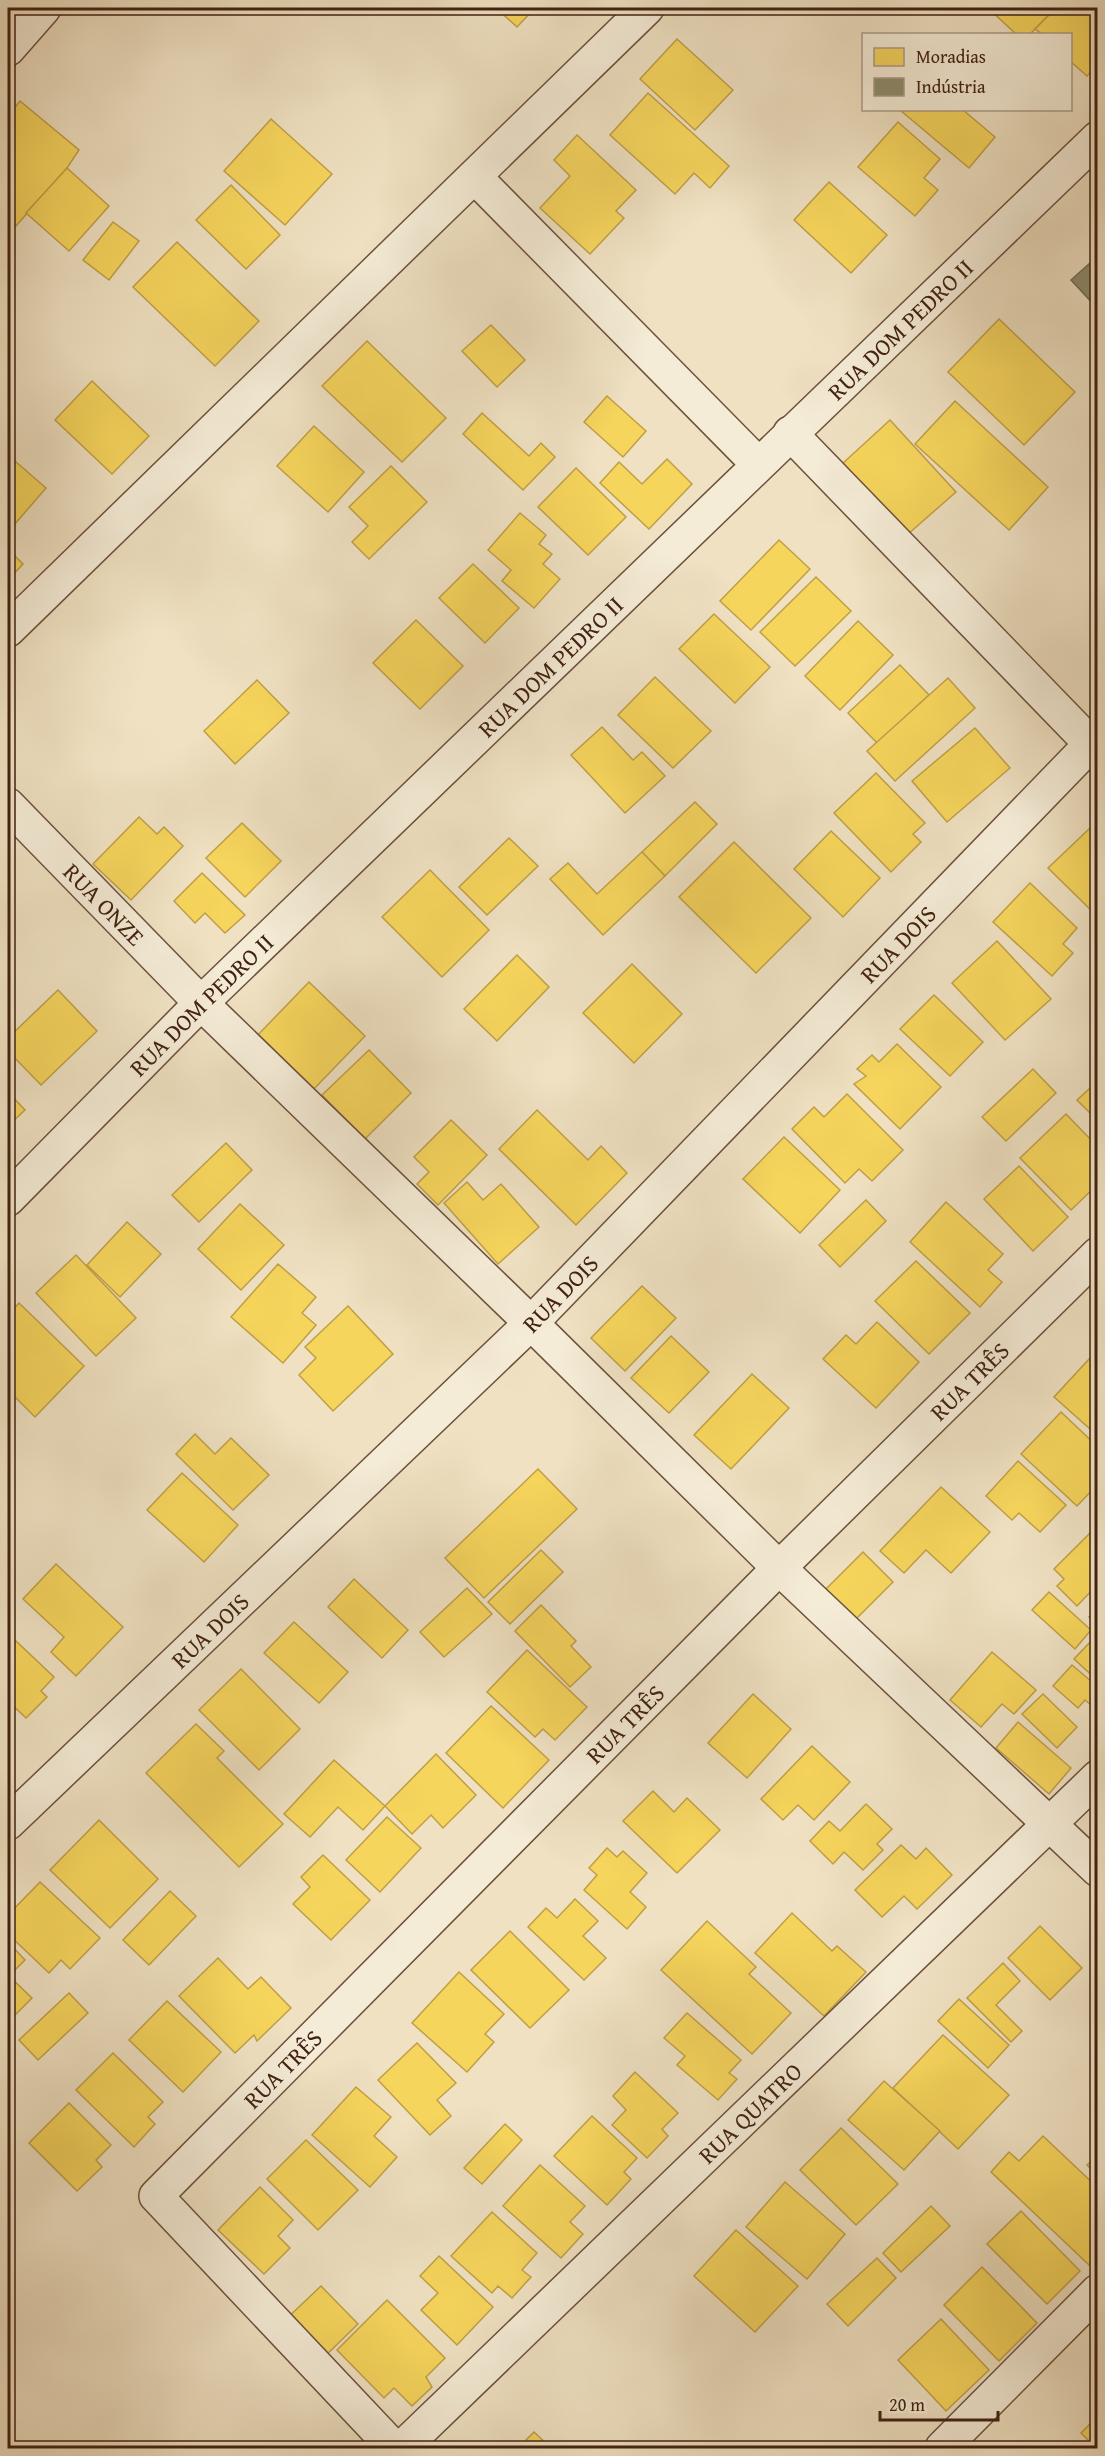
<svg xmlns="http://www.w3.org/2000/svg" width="1105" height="2456" font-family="'Gentium Book Plus',serif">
<rect width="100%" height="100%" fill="#efe1c2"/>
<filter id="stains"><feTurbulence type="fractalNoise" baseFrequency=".00333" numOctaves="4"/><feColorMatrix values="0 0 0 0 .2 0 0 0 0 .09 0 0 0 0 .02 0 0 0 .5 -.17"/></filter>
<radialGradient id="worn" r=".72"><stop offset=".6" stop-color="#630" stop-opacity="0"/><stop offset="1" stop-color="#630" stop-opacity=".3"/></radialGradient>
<g fill="#f6d55c" stroke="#c09f46" stroke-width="1.5">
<path d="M496,8H535L517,27Z"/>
<path d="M988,8H1056L1030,34H1016Z"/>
<path d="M1056,8H1098V65L1087,76L1070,61V34H1042L1035,29Z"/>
<path d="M677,39L733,90L695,130L640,79Z"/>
<path d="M648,93L729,166L710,188L694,173L675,194L610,135Z"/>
<path d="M20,101L79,150L67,168L8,235V116Z"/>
<path d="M900,110H963L995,137L969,168Z"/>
<path d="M271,119L332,174L285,225L224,171Z"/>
<path d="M898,122L940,159L924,178L938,190L915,216L858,167Z"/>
<path d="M577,135L636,190L616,211L624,218L590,254L540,208L570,176L554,160Z"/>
<path d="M67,168L109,206L69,251L26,213Z"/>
<path d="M829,182L887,235L851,273L794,220Z"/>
<path d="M231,185L280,235L246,269L196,220Z"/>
<path d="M113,222L139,241L109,280L83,260Z"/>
<path d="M177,242L259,321L215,366L133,287Z"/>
<path d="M999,319L1075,392L1024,445L948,372Z"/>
<path d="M491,325L525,360L497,387L462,351Z"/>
<path d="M367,341L446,418L402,462L322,386Z"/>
<path d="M92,381L149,436L112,474L55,420Z"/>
<path d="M607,396L646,431L623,457L584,422Z"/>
<path d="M955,401L1048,487L1009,530L915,444Z"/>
<path d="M482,413L529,456L541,443L555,457L523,490L463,434Z"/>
<path d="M890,420L956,492L907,535L842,464Z"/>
<path d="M314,426L364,472L328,512L277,466Z"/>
<path d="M8,455L46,488L8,532Z"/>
<path d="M667,459L692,484L649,529L600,483L619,462L642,484Z"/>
<path d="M391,466L427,502L369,559L352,542L368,526L349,507Z"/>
<path d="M576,468L626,517L588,555L538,507Z"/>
<path d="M520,513L546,535L539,544L552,554L543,564L560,579L534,608L502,581L511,570L488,550Z"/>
<path d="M779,540L810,569L751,630L720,601Z"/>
<path d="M8,549L23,564L8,580Z"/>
<path d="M473,564L519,608L485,643L439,598Z"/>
<path d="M816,577L851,611L795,666L760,632Z"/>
<path d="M714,614L770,667L735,703L679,649Z"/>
<path d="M416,620L463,666L420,709L373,663Z"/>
<path d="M858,621L893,655L840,710L805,676Z"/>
<path d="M900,665L929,695L877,743L848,713Z"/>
<path d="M655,677L711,731L673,768L618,715Z"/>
<path d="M948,678L975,708L895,781L867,751Z"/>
<path d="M257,680L289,713L235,764L204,731Z"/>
<path d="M602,727L633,760L642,752L665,776L625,813L571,755Z"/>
<path d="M975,728L1010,768L947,822L912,781Z"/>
<path d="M876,773L925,823L913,834L921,842L891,872L834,813Z"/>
<path d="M695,802L717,824L665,876L642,852Z"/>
<path d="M139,817L157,834L164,827L183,846L131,900L93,864Z"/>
<path d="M242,823L281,861L245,897L206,858Z"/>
<path d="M1090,828L1098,836V917L1048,868Z"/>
<path d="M831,831L880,878L843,917L794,869Z"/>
<path d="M509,838L538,866L487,915L459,887Z"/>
<path d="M734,842L811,918L756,973L679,897Z"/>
<path d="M642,852L665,876L603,935L550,879L568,863L597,894Z"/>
<path d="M430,870L489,930L442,977L382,917Z"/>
<path d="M202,873L245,915L225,933L205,913L195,923L174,901Z"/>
<path d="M1030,883L1077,928L1063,944L1073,953L1052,976L993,922Z"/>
<path d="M997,941L1051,999L1005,1040L952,983Z"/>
<path d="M517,955L549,987L497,1041L464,1009Z"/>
<path d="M632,964L682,1014L634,1063L583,1013Z"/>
<path d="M309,982L365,1036L311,1092L254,1039Z"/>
<path d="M58,990L97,1031L41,1085L8,1051V1038Z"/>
<path d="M934,995L983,1042L950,1076L900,1029Z"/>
<path d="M897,1044L941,1087L900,1129L854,1084L866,1076L857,1069L872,1055L879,1062Z"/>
<path d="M369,1050L411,1093L365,1139L322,1095Z"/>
<path d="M1033,1069L1056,1093L1006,1141L982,1117Z"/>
<path d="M1098,1081V1121L1077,1100Z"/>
<path d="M8,1092L25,1110L8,1126Z"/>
<path d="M847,1094L903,1150L872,1181L859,1169L845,1183L792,1129L814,1107L824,1117Z"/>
<path d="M537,1110L588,1160L601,1146L627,1173L576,1225L499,1149Z"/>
<path d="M1066,1114L1098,1147V1165L1092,1171L1098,1177V1184L1071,1210L1020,1158Z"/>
<path d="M451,1120L487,1155L438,1205L417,1184L429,1172L414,1157Z"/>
<path d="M784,1137L840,1190L800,1233L743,1179Z"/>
<path d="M226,1143L252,1170L199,1222L172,1195Z"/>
<path d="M1019,1166L1068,1217L1033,1251L984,1199Z"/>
<path d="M467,1182L483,1200L501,1184L539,1227L498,1264L444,1203Z"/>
<path d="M866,1200L886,1221L840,1267L819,1245Z"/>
<path d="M946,1202L1003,1254L988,1270L1002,1282L980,1307L910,1242Z"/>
<path d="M240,1204L284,1245L241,1290L198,1249Z"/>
<path d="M127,1222L161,1254L120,1297L87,1265Z"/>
<path d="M76,1255L136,1318L96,1356L36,1293Z"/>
<path d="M916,1261L970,1313L929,1354L875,1301Z"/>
<path d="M278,1264L316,1297L302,1313L316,1325L283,1363L231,1317Z"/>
<path d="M642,1286L676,1318L625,1371L591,1338Z"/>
<path d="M19,1303L84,1366L35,1417L8,1390V1315Z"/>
<path d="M348,1306L393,1354L333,1411L299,1375L316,1358L305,1347Z"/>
<path d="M877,1322L919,1362L876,1408L823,1359L846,1335L856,1344Z"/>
<path d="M671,1336L709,1372L669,1413L631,1378Z"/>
<path d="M1090,1358L1098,1364V1436L1054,1397Z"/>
<path d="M752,1374L789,1408L731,1469L694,1435Z"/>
<path d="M1061,1412L1098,1447V1484L1077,1506L1021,1454Z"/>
<path d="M195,1434L215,1454L231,1438L269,1475L233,1510L176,1454Z"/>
<path d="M1018,1461L1066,1505L1040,1532L1019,1513L1012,1520L986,1496Z"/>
<path d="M538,1469L577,1509L484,1598L445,1558Z"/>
<path d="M182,1473L238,1525L204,1562L147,1510Z"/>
<path d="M941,1487L990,1532L951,1573L926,1550L904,1573L880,1551Z"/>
<path d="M1093,1530L1098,1535V1584L1077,1606L1057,1586L1064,1579L1054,1569Z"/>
<path d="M541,1550L563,1572L510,1624L488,1602Z"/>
<path d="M863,1552L893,1582L853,1622L823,1592Z"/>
<path d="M56,1564L123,1627L76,1676L51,1652L64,1637L23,1599Z"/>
<path d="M354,1579L408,1630L382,1658L328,1607Z"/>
<path d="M467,1588L492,1614L444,1657L420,1632Z"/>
<path d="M1049,1592L1091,1630L1075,1649L1032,1610Z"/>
<path d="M541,1605L576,1641L571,1646L591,1667L570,1687L515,1631Z"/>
<path d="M1098,1608V1626L1089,1617Z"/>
<path d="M294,1622L348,1672L319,1703L264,1653Z"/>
<path d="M1096,1636L1098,1637V1681L1074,1659Z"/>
<path d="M16,1641L54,1677L41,1691L47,1697L26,1718L8,1701V1650Z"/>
<path d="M527,1650L587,1707L555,1740L543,1729L535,1737L487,1692Z"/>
<path d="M992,1652L1036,1690L1014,1714L1002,1704L981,1727L950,1700Z"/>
<path d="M1072,1665L1098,1687V1711L1085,1700L1078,1708L1053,1686Z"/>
<path d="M241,1669L300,1729L259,1770L199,1710Z"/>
<path d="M753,1694L791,1729L747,1778L708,1743Z"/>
<path d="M1043,1694L1077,1727L1057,1748L1022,1714Z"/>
<path d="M491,1706L549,1760L503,1808L446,1753Z"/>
<path d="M1018,1722L1071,1768L1049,1794L996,1748Z"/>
<path d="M196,1724L224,1751L217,1758L283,1824L239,1867L146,1773Z"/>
<path d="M812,1746L850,1782L814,1820L798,1805L783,1820L761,1799Z"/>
<path d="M436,1754L476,1795L443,1828L431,1815L412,1834L385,1806Z"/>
<path d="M334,1760L385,1806L363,1830L338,1807L310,1837L284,1814Z"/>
<path d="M653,1791L674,1812L687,1798L720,1830L677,1873L623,1821Z"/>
<path d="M866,1804L892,1829L877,1844L883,1850L863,1870L844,1852L833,1864L810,1841L829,1821L840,1831Z"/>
<path d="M387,1817L421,1848L380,1892L346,1860Z"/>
<path d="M99,1820L158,1879L110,1928L50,1870Z"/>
<path d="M901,1845L916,1859L926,1848L952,1875L917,1909L904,1896L882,1917L855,1890Z"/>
<path d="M607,1848L617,1857L623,1851L647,1873L630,1892L646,1907L627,1929L584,1890L597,1875L589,1868Z"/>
<path d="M323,1855L370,1900L331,1940L293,1904L310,1887L301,1877Z"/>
<path d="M40,1882L100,1938L70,1969L61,1960L49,1973L8,1934V1915Z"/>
<path d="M170,1891L196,1916L149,1965L123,1940Z"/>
<path d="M575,1899L598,1921L583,1936L606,1958L584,1980L528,1927L546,1908L557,1918Z"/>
<path d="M792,1913L832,1951L837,1946L866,1972L824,2016L755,1953Z"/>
<path d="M707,1921L756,1967L749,1974L791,2013L752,2054L661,1970Z"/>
<path d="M1040,1926L1082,1968L1050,2000L1008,1958Z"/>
<path d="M510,1931L569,1990L530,2028L471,1970Z"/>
<path d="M8,1942L25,1960L9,1976L32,1998L9,2021Z"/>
<path d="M218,1958L248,1989L261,1977L291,2008L257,2041L254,2035L235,2053L179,1996Z"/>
<path d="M1003,1963L1020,1981L996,2005L1022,2031L1011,2042L967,1998Z"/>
<path d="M459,1972L504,2014L485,2034L494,2042L467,2072L412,2023Z"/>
<path d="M69,1993L88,2013L38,2060L19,2040Z"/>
<path d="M959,1999L1009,2045L988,2068L938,2021Z"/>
<path d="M167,2001L221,2052L183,2092L129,2040Z"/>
<path d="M687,2013L741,2060L729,2073L737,2079L718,2100L677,2065L685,2056L664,2038Z"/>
<path d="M943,2035L1009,2095L958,2149L893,2088Z"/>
<path d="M417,2043L456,2083L437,2100L451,2116L430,2135L378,2080Z"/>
<path d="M113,2053L163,2102L148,2117L155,2124L134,2147L76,2090Z"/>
<path d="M635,2072L678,2113L662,2129L668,2136L647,2158L612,2125L626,2110L613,2096Z"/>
<path d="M884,2081L940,2131L904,2170L848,2120Z"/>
<path d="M356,2087L391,2117L374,2136L397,2157L370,2187L312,2135Z"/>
<path d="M69,2103L111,2145L96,2160L102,2167L77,2191L29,2143Z"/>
<path d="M592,2116L637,2158L624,2172L631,2179L607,2205L554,2156Z"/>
<path d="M505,2124L522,2140L482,2184L464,2168Z"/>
<path d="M841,2128L898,2184L856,2225L800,2170Z"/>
<path d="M1043,2136L1098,2188V2225L1094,2229L1098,2232V2256L1089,2265L991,2172L1009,2152L1019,2161Z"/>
<path d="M306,2140L358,2190L318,2230L267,2179Z"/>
<path d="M1098,2155V2176L1087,2165Z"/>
<path d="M540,2165L585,2206L570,2222L583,2234L561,2258L503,2206Z"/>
<path d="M785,2182L845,2234L807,2279L746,2227Z"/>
<path d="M260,2187L293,2220L278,2236L290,2248L264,2274L218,2230Z"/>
<path d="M931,2206L950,2226L901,2272L883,2253Z"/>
<path d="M1021,2211L1080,2271L1047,2304L987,2244Z"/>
<path d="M492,2212L537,2253L522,2270L531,2277L512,2298L498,2286L492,2293L451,2256Z"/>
<path d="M736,2230L798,2286L755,2332L694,2276Z"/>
<path d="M439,2256L493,2307L457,2345L421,2310L438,2293L420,2276Z"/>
<path d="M877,2258L896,2278L848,2326L827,2304Z"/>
<path d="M982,2267L1037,2323L999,2361L944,2305Z"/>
<path d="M321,2286L358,2324L319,2362L282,2323Z"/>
<path d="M387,2300L445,2358L426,2377L432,2387L412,2406L394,2388L384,2398L337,2350Z"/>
<path d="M941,2319L989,2370L946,2411L898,2360Z"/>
<path d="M1098,2416V2448H1096L1081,2433Z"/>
<path d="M534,2432L551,2448H518Z"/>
</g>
<path fill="#8c8c6e" stroke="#766c52" stroke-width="1.5" d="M1098,256V309L1071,280Z"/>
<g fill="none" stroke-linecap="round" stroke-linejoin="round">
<g stroke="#6c513d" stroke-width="36">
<g id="minor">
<path d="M8,49L44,8"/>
<path d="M475,177L758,464"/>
<path d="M8,630L647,8"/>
<path id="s1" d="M8,805L201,1003L531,1323L779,1568L1098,1870"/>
<path id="s2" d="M8,1199L201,1003L1098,138"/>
<path id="s3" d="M8,1823L531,1323L1091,744L790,433"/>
<path id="s4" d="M394,2448L156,2196L779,1568L1098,1254"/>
<path id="s5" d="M402,2448L1098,1777"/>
<path d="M942,2448L1098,2291"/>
</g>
</g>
<use href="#minor" stroke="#f5ecd7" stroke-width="33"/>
</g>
<g text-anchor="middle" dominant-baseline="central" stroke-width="6" stroke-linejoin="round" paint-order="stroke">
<g font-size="24" fill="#412111" stroke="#f5ecd7">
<text stroke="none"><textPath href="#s2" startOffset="1246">RUA DOM PEDRO II</textPath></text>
<text stroke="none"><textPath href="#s2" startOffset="760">RUA DOM PEDRO II</textPath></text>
<text stroke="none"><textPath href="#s1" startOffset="138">RUA ONZE</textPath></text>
<text stroke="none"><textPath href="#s3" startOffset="1251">RUA DOIS</textPath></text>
<text stroke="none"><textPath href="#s2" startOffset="274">RUA DOM PEDRO II</textPath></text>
<text stroke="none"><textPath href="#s3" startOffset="765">RUA DOIS</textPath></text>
<text stroke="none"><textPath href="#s4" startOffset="1498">RUA TRÊS</textPath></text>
<text stroke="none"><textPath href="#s3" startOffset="279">RUA DOIS</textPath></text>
<text stroke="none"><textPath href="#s4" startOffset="1012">RUA TRÊS</textPath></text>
<text stroke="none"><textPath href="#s4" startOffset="526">RUA TRÊS</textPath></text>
<text stroke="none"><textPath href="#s5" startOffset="483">RUA QUATRO</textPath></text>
</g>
</g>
<rect width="1105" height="2456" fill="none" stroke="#efe1c2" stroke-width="30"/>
<rect x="9" y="9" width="1087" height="2438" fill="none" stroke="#412111" stroke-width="3"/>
<rect x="15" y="15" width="1075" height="2426" fill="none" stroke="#412111" stroke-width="1.5"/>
<rect x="862" y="33" width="210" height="78" fill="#f5ecd7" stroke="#ad9b88" stroke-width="1.5"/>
<rect x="874" y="48" width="30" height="18" fill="#f6d55c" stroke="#ad9b88" stroke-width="1.5"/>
<text x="916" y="63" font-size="18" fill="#412111">Moradias</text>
<rect x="874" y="78" width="30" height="18" fill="#8c8c6e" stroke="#ad9b88" stroke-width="1.5"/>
<text x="916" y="93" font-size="18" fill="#412111">Indústria</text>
<path d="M880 2411v9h118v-9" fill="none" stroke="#412111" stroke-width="3"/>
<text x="889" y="2411" font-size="18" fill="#412111" stroke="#f5ecd7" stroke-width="4.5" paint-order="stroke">20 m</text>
<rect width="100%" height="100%" filter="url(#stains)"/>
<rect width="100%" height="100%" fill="url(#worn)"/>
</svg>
